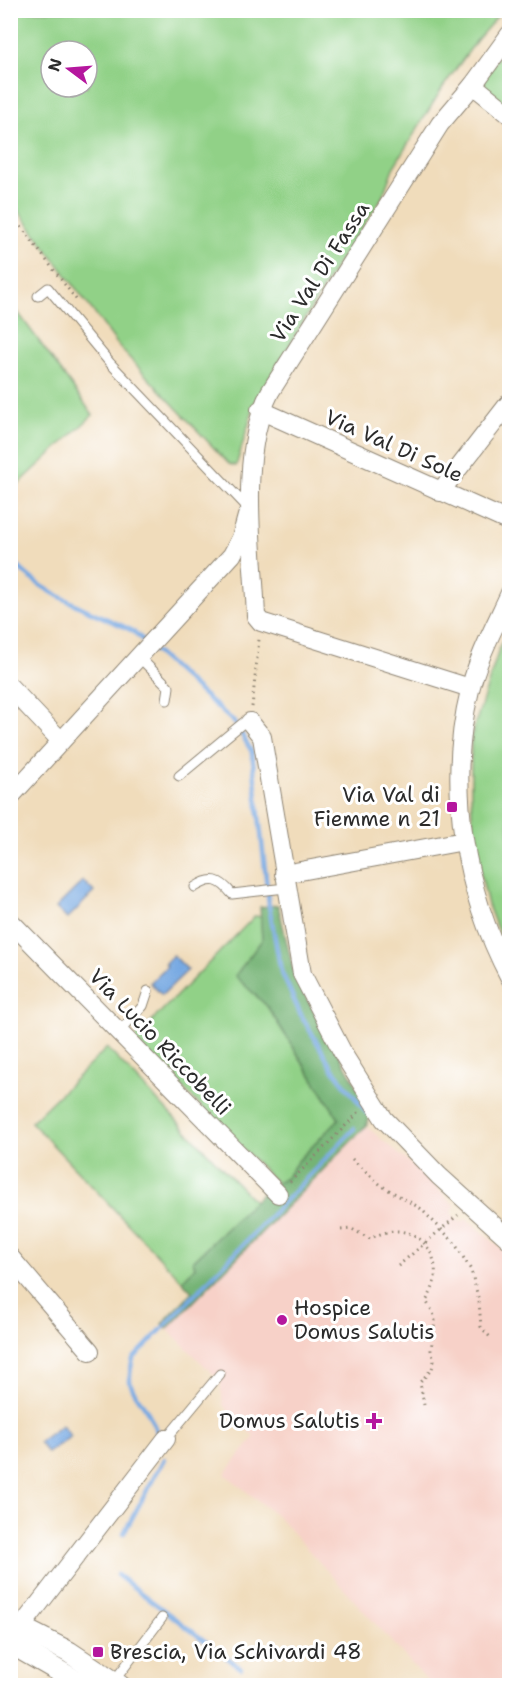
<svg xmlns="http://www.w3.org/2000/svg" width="520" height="1696" font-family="'Shantell Sans',sans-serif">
<rect width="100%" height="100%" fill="#fff"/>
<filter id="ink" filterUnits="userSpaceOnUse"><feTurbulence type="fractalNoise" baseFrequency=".0167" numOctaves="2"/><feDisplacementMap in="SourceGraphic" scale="12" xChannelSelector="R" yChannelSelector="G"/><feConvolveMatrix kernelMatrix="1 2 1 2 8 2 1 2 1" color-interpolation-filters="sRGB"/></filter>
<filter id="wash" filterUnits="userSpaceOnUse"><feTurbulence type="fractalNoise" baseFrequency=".008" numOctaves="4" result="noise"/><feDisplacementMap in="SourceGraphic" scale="24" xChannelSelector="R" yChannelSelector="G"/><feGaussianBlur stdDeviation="1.35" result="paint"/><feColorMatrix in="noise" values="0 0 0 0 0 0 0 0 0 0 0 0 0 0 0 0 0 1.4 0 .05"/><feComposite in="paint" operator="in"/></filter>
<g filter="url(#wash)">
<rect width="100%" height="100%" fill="#f0dcbb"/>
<path fill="#f7d1c8" d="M366,1126L413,1166L455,1206L451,1212L454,1218L461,1222L467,1219L509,1255V1685H431L279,1518L225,1474L254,1437L223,1405L220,1381L167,1329Z"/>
<g fill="#91d187" stroke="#5e7e59" stroke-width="1.5" fill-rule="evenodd">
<path d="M11,11H502L477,40L443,87L393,168L382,198L335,268L255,403L236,466L229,464L121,349L11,201ZM51,51H87V87H51Z"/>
<path d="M509,41V110L484,90V77Z"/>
<path d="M14,307L93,415L11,491L10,309Z"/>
<path d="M501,643L510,647L509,960L488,905L474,844L471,795V737Z"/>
<path d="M255,916L261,917L262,940L236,976L267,1006L339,1119L297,1162L287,1177L278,1184L134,1039Z"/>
<path d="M107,1048L255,1202L193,1261L195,1267L182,1281L31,1122Z"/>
</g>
<path fill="#74b374" stroke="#506f50" stroke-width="1.5" d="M278,905L295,978L372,1112L366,1126L167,1329L162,1324L192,1292L182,1281L195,1267L193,1261L266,1190L287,1177L297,1162L339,1119L267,1006L235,976L262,940L260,907Z"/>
<g fill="#77a9e2" stroke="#516a86" stroke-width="1.5">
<path d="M83,881L94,892L67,919L56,908Z"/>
<path d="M173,955L188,970L162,995L150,983L167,966L165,963Z"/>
<path d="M62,1425L71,1436L47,1453L39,1442Z"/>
</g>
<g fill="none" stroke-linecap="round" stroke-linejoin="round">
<g stroke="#77a9e2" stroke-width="4.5">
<path d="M10,556C33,592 95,612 133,631L145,642"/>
<path d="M151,648L235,723L252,752L269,906L281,971L300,1013L332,1068L367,1113"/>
<path d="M159,1437C155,1429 152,1419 147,1411C133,1387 125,1389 133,1359L354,1129"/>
<path d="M124,1533L164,1459"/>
<path d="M117,1575L241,1668"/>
</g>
</g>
</g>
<g filter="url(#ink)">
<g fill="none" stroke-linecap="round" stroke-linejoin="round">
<g stroke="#8e8473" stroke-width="11">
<g id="service">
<path d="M38,296L48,288L110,363L249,509"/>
<path d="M139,657L169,687L167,700"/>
<path d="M179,776L243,723L250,722"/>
<path d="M195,887C212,876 220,879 232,894L286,888"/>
<path d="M119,1032L143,1006L148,991"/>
<path d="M166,1439L220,1374"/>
<path d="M114,1681L162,1618"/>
</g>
</g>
<g stroke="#8e8473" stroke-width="20">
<g id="minor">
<path d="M473,85L510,115"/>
<path d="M260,410L510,522"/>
<path d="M440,492L510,402"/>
<path d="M510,593C496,624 478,657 470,690C446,786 464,891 510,978"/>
<path d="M10,687L61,741"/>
<path d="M470,688L261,622L256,616C253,546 238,456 270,392L440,124L473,85L510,34"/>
<path d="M250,722L262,737L302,974L345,1057L384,1119L439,1176L510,1240"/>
<path d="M10,797L232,555L241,538L247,516"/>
<path d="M284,874L464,841"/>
<path d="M10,921L278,1194"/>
<path d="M10,1257L90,1351"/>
<path d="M22,1626L166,1439"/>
</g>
</g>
<g stroke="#8e8473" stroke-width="23">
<g id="tertiary">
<path d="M10,1622L69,1652L120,1686"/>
<path d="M10,1643L85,1686"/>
</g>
</g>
<g stroke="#8e8473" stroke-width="3" stroke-dasharray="1.5 4.5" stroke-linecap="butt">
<path d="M10,212L78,302"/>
<path d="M252,707L259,639"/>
<path d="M352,1159L382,1186L420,1208L454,1242L471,1270L479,1301L481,1327L490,1337"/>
<path d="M290,1182L361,1110"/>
<path d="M341,1230L352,1229L370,1239C414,1212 454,1259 426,1301L433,1312L435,1321L431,1350L434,1361L432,1369L420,1382L424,1405"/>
<path d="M398,1266L458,1215"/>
</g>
<use href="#service" stroke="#fff" stroke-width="9"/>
<use href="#minor" stroke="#fff" stroke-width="18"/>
<use href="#tertiary" stroke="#fff" stroke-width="21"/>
</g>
</g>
<g fill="#b5179e" stroke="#fff" stroke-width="2">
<rect x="446" y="801" width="12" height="12" rx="3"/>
<circle cx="282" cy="1320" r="6"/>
<path d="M371 1412h6v6h6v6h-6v6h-6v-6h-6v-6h6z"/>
<rect x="92" y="1646" width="12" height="12" rx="3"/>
</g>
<g text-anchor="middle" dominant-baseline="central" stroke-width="6" stroke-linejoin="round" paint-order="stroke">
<g font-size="21" fill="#2b2b2b" stroke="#fff">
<text transform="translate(320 272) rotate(-57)">Via Val Di Fassa</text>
<text transform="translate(394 446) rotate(24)">Via Val Di Sole</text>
<text transform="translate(160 1042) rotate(46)">Via Lucio Riccobelli</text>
</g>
<g font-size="21" fill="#2b2b2b" stroke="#fff" text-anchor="end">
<text x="440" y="795">Via Val di<tspan x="440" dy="24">Fiemme n 21</tspan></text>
<text x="294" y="1308" text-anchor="start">Hospice<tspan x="294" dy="24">Domus Salutis</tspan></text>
<text x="360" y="1421">Domus Salutis</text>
<text x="110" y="1652" text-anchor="start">Brescia, Via Schivardi 48</text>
</g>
</g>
<rect width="520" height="1696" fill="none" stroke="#fff" stroke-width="36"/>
<g transform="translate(69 69) rotate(286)"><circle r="28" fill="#ffffff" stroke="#aaaaaa" stroke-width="1.5"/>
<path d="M0-4.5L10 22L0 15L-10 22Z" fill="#b5179e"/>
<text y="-9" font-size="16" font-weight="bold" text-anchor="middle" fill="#2b2b2b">N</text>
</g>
</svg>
